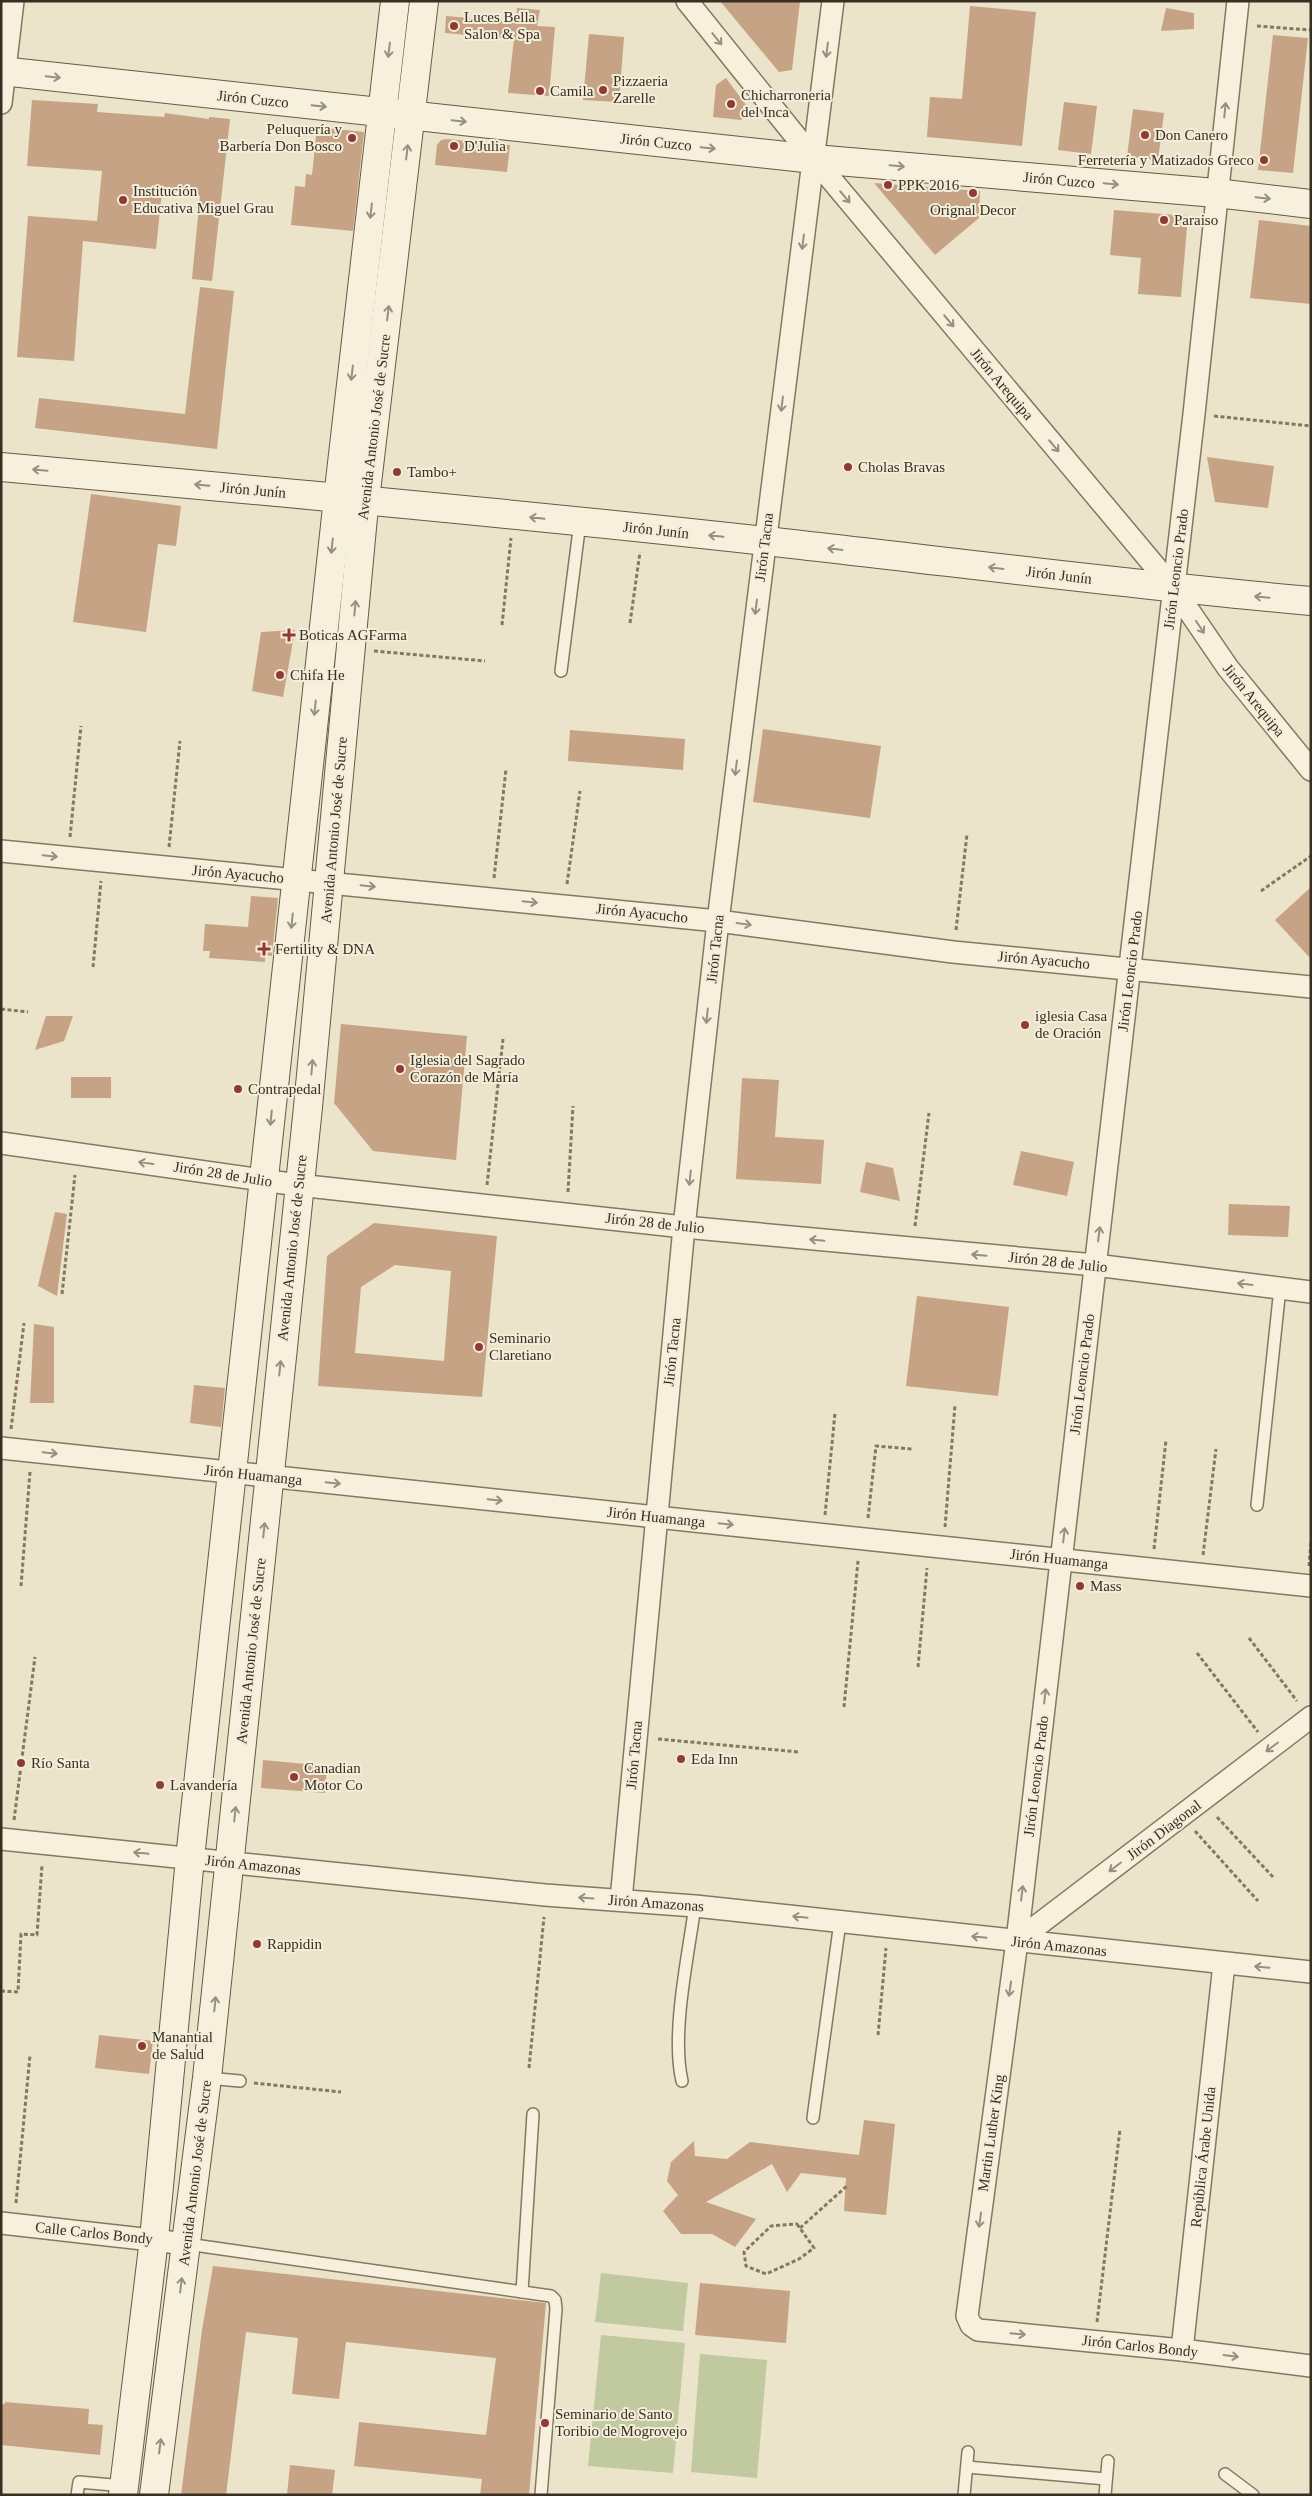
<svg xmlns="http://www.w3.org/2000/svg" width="1312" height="2496" font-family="Georgia,serif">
<rect width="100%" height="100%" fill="#ebe3ca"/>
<g fill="#c1c99f">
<path d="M601,2273L688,2283L683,2331L595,2322Z"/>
<path d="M601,2335L685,2343L673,2473L588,2466Z"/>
<path d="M700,2354L767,2360L757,2478L691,2472Z"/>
</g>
<g fill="#c6a384" fill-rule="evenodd">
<path d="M720,1H800L792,70L779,72Z"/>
<path d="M970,6L1036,12L1022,146L927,137L930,97L962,99Z"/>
<path d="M517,8L540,10L537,26L555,27L549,96L508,93L514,39L445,33L446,16L516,22Z"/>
<path d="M1166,8L1194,13V29L1161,31Z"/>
<path d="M589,34L624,37L619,102L583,100Z"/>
<path d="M1273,35L1308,38L1293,173L1258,170Z"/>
<path d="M726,78L749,109L741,120L713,117L716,85Z"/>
<path d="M32,100L98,104L97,112L164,117L165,113L209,119V117L230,119L212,281L192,279L200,196L162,191L156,249L83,241L74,361L17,357L28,216L97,221L102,171L27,166Z"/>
<path d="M1064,102L1097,106L1091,154L1058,150Z"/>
<path d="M1133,109L1164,113L1158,160L1127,157Z"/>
<path d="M317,127L364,132L353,231L291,225L295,186L305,187L306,174L312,175Z"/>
<path d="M447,139L510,145L507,172L435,165L437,145L441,140Z"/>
<path d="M874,183L980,191L979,218L935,255Z"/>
<path d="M1114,210L1188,216L1181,297L1138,294L1141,258L1110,255Z"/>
<path d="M1259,220L1311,226V304L1250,298Z"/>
<path d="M200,287L234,291L217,449L35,428L39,398L185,414Z"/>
<path d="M1207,457L1274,466L1268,508L1215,502Z"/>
<path d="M91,494L181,506L176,546L158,544L146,632L73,622Z"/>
<path d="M295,630L283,697L252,691L261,632Z"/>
<path d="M763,729L881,746L870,818L753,802Z"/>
<path d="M570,730L685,739L683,770L568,761Z"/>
<path d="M1311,887V959L1275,920Z"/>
<path d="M251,896L278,898L272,956L265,955V962L209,958L210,951H203L205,924L248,927Z"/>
<path d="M46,1016H73L64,1041L35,1050Z"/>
<path d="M341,1024L467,1036L456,1160L373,1151L334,1103Z"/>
<rect x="71" y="1077" width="40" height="21"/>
<path d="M742,1078L779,1080L775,1137L824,1140L821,1184L736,1179Z"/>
<path d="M1021,1151L1074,1162L1067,1196L1013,1185Z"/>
<path d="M866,1162L893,1168L900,1201L860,1192Z"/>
<path d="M1229,1204L1290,1206L1288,1237L1228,1235Z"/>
<path d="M55,1212L67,1214L57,1296L38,1286Z"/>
<path d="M374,1223L497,1236L482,1397L318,1386L327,1256ZM395,1265L451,1271L444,1361L355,1353L361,1287Z"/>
<path d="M917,1296L1009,1307L998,1396L906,1386Z"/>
<path d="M34,1324L54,1327V1403H30Z"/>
<path d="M194,1385L225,1388L221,1427L190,1423Z"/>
<path d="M263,1760L327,1766L325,1793L261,1788Z"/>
<path d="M99,2035L153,2041L149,2074L95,2068Z"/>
<path d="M864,2120L895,2124L886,2215L844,2211L846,2178L801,2173L787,2192L772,2164L706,2202L756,2219L735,2247L712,2234H681L663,2211L678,2195L667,2181L671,2162L694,2141L695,2156L727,2159L750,2142L859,2155Z"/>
<path d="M213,2266L546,2303L529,2495H480L482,2479L354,2466L359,2422L486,2435L496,2358L346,2342L339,2399L292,2394L298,2338L246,2332L226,2495H181L202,2330Z"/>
<path d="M700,2283L790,2291L786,2343L695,2335Z"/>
<path d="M5,2402L89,2409L88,2424L103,2425L100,2455L1,2445V2404H5Z"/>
<path d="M290,2465L335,2470L332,2495H287Z"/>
</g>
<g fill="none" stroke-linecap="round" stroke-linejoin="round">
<g stroke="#877760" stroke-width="14">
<g id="lane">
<path d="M561,671L580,522"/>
<path d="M1257,1505L1280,1288"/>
<path d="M207,2078L240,2081"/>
<path d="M682,2081C671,2034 688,1956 695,1906"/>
<path d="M813,2118L840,1922"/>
<path d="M187,2244L551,2296L555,2300L556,2309L541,2495"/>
<path d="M522,2292L533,2114"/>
<path d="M967,2467L1106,2479"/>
<path d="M1225,2474L1253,2495"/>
<path d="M77,2495L79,2482L124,2486"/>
<path d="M964,2495L968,2452"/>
<path d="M1105,2495L1108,2461"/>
</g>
</g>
<g stroke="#877760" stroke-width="24">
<g id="street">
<path d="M687,1L814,159L1174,589L1228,668L1311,770"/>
<path d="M1238,1L1194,414L1017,1941L967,2316L971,2325L978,2330L1182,2350L1311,2366"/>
<path d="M1,103L13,1"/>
<path d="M1,851L718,921L953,952L1311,987"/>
<path d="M1,1143L298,1185L684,1227L1095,1265L1311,1292"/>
<path d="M1,1448L1311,1586"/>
<path d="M1,1839L545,1895L695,1906L1311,1972"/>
<path d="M621,1900L684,1227L718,921L833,1"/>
<path d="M1017,1941L1311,1717"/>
<path d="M1,2223L187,2244"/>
<path d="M1182,2350L1224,1964"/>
</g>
</g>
<g stroke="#695843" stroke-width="30">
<g id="secondary">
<path d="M1,71L814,159L1216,193L1311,204"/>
<path d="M1,467C256,490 511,513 765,541C947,561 1128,585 1311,601"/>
<path d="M123,2495L154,2239L190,1858L338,498L395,1"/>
<path d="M154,2495L207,2078L308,1107L363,517L424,1"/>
</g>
</g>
<g stroke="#877760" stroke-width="3" stroke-dasharray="4 2.5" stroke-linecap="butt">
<path d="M1257,26L1311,30"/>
<path d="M1214,416L1311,426"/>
<path d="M630,623L640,552"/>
<path d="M502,625L511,538"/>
<path d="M374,651L485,661"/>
<path d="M70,837L81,726"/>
<path d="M169,847L180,741"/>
<path d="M494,878L506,769"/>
<path d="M567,884L580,791"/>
<path d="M1261,891L1311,856"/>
<path d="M956,930L967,834"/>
<path d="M93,967L101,881"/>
<path d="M1,1009L28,1012"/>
<path d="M487,1185L503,1039"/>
<path d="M568,1192L573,1106"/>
<path d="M915,1226L929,1113"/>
<path d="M62,1294L75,1175"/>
<path d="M11,1429L24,1323"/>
<path d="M825,1515L835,1413"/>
<path d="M868,1518L876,1446L912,1449"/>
<path d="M945,1527L955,1405"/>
<path d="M1154,1549L1166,1440"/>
<path d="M1203,1555L1216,1449"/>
<path d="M1309,1566L1311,1542"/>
<path d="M21,1586L30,1472"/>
<path d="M1249,1638L1297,1701"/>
<path d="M1197,1653L1258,1732"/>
<path d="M918,1667L927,1568"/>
<path d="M844,1707L858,1561"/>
<path d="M658,1739L799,1752"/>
<path d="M1217,1817L1274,1878"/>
<path d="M14,1820L35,1657"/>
<path d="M1195,1831L1258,1901"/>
<path d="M1,1991L18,1992L21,1934L37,1935L42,1865"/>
<path d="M878,2035L886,1948"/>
<path d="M529,2068L544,1917"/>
<path d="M254,2083L341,2092"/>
<path d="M16,2203L30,2055"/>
<path d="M797,2224L814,2248L799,2259L766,2274L746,2266L744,2252L771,2226Z"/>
<path d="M800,2228L848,2185"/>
<path d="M1097,2322L1120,2129"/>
</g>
<use href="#lane" stroke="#f6f0dd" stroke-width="11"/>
<use href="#street" stroke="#f6f0dd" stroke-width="21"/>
<use href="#secondary" stroke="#f6f0dd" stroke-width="28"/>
</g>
<defs><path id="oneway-shaft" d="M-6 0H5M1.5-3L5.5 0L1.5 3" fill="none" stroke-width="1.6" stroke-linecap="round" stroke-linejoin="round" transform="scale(1.25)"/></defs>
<g stroke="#978f80">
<use href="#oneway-shaft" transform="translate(717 39) rotate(51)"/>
<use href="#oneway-shaft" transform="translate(389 50) rotate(97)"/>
<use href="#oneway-shaft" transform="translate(827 50) rotate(97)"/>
<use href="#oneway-shaft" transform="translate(53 77) rotate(6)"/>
<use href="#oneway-shaft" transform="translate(319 106) rotate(6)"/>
<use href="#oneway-shaft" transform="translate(1225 110) rotate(-84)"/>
<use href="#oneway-shaft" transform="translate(459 121) rotate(6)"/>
<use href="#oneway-shaft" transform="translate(708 148) rotate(6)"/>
<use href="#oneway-shaft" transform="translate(407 152) rotate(-83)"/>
<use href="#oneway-shaft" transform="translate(897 166) rotate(5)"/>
<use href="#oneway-shaft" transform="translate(1111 184) rotate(5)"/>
<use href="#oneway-shaft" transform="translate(845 197) rotate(50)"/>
<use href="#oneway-shaft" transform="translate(1263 198) rotate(6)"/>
<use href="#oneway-shaft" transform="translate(371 211) rotate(97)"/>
<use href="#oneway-shaft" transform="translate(803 242) rotate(97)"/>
<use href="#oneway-shaft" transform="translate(388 313) rotate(-83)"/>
<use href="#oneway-shaft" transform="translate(949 321) rotate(50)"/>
<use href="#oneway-shaft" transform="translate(352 373) rotate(97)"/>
<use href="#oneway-shaft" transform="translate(782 404) rotate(97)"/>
<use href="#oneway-shaft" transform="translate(1054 446) rotate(50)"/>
<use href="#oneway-shaft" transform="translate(40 470) rotate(-175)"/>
<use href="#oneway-shaft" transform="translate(202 485) rotate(-175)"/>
<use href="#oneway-shaft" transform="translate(537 518) rotate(-174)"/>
<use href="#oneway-shaft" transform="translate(716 536) rotate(-174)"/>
<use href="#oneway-shaft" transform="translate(332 546) rotate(96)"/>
<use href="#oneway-shaft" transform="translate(835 549) rotate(-173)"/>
<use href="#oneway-shaft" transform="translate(996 568) rotate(-173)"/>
<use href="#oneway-shaft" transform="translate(1262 597) rotate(-175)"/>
<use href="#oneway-shaft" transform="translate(756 607) rotate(97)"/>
<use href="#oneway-shaft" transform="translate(355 608) rotate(-85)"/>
<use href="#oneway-shaft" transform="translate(1200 627) rotate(56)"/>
<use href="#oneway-shaft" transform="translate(315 708) rotate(96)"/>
<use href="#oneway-shaft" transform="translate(736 768) rotate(97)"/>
<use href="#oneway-shaft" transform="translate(50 856) rotate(6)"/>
<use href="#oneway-shaft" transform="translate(368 886) rotate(6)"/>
<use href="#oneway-shaft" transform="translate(530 902) rotate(6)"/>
<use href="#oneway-shaft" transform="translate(292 921) rotate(96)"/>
<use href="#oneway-shaft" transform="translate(744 924) rotate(8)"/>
<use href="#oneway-shaft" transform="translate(707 1016) rotate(96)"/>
<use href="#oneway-shaft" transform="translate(312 1067) rotate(-85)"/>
<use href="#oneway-shaft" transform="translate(271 1118) rotate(96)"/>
<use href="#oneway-shaft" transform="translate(146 1163) rotate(-172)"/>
<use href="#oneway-shaft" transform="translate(690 1178) rotate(96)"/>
<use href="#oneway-shaft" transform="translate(1099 1234) rotate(-83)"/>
<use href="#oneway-shaft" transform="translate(817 1240) rotate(-175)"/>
<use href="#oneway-shaft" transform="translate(979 1255) rotate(-175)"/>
<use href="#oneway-shaft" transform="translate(1245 1284) rotate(-173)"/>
<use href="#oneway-shaft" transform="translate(280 1368) rotate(-84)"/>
<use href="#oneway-shaft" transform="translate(50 1453) rotate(6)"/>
<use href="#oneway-shaft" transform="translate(333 1483) rotate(6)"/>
<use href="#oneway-shaft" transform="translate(495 1500) rotate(6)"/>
<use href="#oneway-shaft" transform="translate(726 1524) rotate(6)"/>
<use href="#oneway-shaft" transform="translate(264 1530) rotate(-84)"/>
<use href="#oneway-shaft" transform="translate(1064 1535) rotate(-83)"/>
<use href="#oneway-shaft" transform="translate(1045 1696) rotate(-83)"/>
<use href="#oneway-shaft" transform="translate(1272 1747) rotate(143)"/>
<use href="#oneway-shaft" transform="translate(235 1814) rotate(-84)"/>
<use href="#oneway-shaft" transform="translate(141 1853) rotate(-174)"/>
<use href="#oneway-shaft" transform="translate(1115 1867) rotate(143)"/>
<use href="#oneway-shaft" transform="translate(1022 1893) rotate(-83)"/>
<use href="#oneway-shaft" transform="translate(586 1898) rotate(-176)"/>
<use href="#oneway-shaft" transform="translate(800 1917) rotate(-174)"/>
<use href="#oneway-shaft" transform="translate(979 1937) rotate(-174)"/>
<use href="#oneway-shaft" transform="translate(1262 1967) rotate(-175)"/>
<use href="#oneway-shaft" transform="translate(1010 1989) rotate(98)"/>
<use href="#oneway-shaft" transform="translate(215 2004) rotate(-84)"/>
<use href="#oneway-shaft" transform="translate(980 2220) rotate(98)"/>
<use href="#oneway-shaft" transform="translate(181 2285) rotate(-83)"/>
<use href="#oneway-shaft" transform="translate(1018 2334) rotate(5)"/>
<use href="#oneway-shaft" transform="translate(1231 2356) rotate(7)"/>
<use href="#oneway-shaft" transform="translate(160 2446) rotate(-83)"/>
</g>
<g fill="#903a35" stroke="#f3edd9" stroke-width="2">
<circle cx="454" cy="26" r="5"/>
<circle cx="603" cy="90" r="5"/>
<circle cx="540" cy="91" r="5"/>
<circle cx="731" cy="104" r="5"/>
<circle cx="1145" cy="135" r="5"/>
<circle cx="352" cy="138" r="5"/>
<circle cx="454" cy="146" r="5"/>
<circle cx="1264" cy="160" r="5"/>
<circle cx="888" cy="185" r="5"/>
<circle cx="973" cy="193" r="5"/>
<circle cx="123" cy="200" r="5"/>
<circle cx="1164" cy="220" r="5"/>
<circle cx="848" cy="467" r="5"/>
<circle cx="397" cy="472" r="5"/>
<path d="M286.5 627.5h5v5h5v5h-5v5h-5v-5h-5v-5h5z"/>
<circle cx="280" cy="675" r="5"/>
<path d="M261.5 941.5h5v5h5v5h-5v5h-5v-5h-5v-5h5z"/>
<circle cx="1025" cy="1025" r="5"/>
<circle cx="400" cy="1069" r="5"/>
<circle cx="238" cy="1089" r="5"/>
<circle cx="479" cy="1347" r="5"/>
<circle cx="1080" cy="1586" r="5"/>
<circle cx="681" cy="1759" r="5"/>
<circle cx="21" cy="1763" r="5"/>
<circle cx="294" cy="1777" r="5"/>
<circle cx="160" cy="1785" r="5"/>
<circle cx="257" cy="1944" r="5"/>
<circle cx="142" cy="2046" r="5"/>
<circle cx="545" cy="2423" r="5"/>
</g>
<g text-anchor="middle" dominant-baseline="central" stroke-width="4" stroke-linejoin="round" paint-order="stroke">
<g font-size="15" fill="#382e22" stroke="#f3edd9" text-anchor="start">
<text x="464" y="17">Luces Bella<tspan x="464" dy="17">Salon &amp; Spa</tspan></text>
<text x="613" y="81">Pizzaeria<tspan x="613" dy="17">Zarelle</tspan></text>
<text x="550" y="91">Camila</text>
<text x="741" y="95">Chicharroneria<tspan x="741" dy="17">del Inca</tspan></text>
<text x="342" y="129" text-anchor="end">Peluquería y<tspan x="342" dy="17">Barbería Don Bosco</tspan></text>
<text x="1155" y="135">Don Canero</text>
<text x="464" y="146">D'Julia</text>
<text x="1254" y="160" text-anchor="end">Ferretería y Matizados Greco</text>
<text x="898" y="185">PPK 2016</text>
<text x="133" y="191">Institución<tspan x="133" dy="17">Educativa Miguel Grau</tspan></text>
<text x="973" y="210" text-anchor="middle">Orignal Decor</text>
<text x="1174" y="220">Paraiso</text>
<text x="858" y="467">Cholas Bravas</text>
<text x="407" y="472">Tambo+</text>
<text x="299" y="635">Boticas AGFarma</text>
<text x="290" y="675">Chifa He</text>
<text x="275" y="949">Fertility &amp; DNA</text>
<text x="1035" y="1016">iglesia Casa<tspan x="1035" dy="17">de Oración</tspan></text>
<text x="410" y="1060">Iglesia del Sagrado<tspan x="410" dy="17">Corazón de María</tspan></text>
<text x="248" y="1089">Contrapedal</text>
<text x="489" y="1338">Seminario<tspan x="489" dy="17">Claretiano</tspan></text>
<text x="1090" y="1586">Mass</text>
<text x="691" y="1759">Eda Inn</text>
<text x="31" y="1763">Río Santa</text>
<text x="304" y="1768">Canadian<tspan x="304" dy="17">Motor Co</tspan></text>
<text x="170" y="1785">Lavandería</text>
<text x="267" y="1944">Rappidin</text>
<text x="152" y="2037">Manantial<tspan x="152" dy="17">de Salud</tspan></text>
<text x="555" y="2414">Seminario de Santo<tspan x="555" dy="17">Toribio de Mogrovejo</tspan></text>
</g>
<g font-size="15" fill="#382e22" stroke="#f3edd9">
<text transform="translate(253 99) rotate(6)">Jirón Cuzco</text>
<text transform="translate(656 142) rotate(6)">Jirón Cuzco</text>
<text transform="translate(1059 180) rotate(5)">Jirón Cuzco</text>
<text transform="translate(1002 384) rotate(50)">Jirón Arequipa</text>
<text transform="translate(374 427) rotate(-83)">Avenida Antonio José de Sucre</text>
<text transform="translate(253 490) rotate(5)">Jirón Junín</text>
<text transform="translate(656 530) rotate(6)">Jirón Junín</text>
<text transform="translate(764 547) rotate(-83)">Jirón Tacna</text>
<text transform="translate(1176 569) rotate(-83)">Jirón Leoncio Prado</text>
<text transform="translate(1059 575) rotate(7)">Jirón Junín</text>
<text transform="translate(1254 700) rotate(51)">Jirón Arequipa</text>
<text transform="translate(334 830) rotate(-85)">Avenida Antonio José de Sucre</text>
<text transform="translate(238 874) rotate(5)">Jirón Ayacucho</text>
<text transform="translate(642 913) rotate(6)">Jirón Ayacucho</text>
<text transform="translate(715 949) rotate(-84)">Jirón Tacna</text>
<text transform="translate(1044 960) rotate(5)">Jirón Ayacucho</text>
<text transform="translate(1130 971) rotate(-83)">Jirón Leoncio Prado</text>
<text transform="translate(223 1174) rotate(9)">Jirón 28 de Julio</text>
<text transform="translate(655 1223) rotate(6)">Jirón 28 de Julio</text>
<text transform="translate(292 1248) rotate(-84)">Avenida Antonio José de Sucre</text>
<text transform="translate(1058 1262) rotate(6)">Jirón 28 de Julio</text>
<text transform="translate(672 1352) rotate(-84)">Jirón Tacna</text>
<text transform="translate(1082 1374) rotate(-83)">Jirón Leoncio Prado</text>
<text transform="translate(253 1475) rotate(6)">Jirón Huamanga</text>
<text transform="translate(656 1517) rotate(6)">Jirón Huamanga</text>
<text transform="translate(1059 1559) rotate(6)">Jirón Huamanga</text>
<text transform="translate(251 1651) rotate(-84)">Avenida Antonio José de Sucre</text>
<text transform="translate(634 1755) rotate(-85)">Jirón Tacna</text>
<text transform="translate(1036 1776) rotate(-83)">Jirón Leoncio Prado</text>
<text transform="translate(1164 1830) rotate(-37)">Jirón Diagonal</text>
<text transform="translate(253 1865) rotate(6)">Jirón Amazonas</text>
<text transform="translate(656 1903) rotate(4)">Jirón Amazonas</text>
<text transform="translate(1059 1946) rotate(6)">Jirón Amazonas</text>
<text transform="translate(991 2133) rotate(-82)">Martin Luther King</text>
<text transform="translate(1203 2157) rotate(-84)">República Árabe Unida</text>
<text transform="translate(195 2173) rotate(-83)">Avenida Antonio José de Sucre</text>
<text transform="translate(94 2233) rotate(6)">Calle Carlos Bondy</text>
<text transform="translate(1140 2346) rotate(6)">Jirón Carlos Bondy</text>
</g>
</g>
<rect width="1312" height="2496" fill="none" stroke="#382e22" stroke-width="5"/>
</svg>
